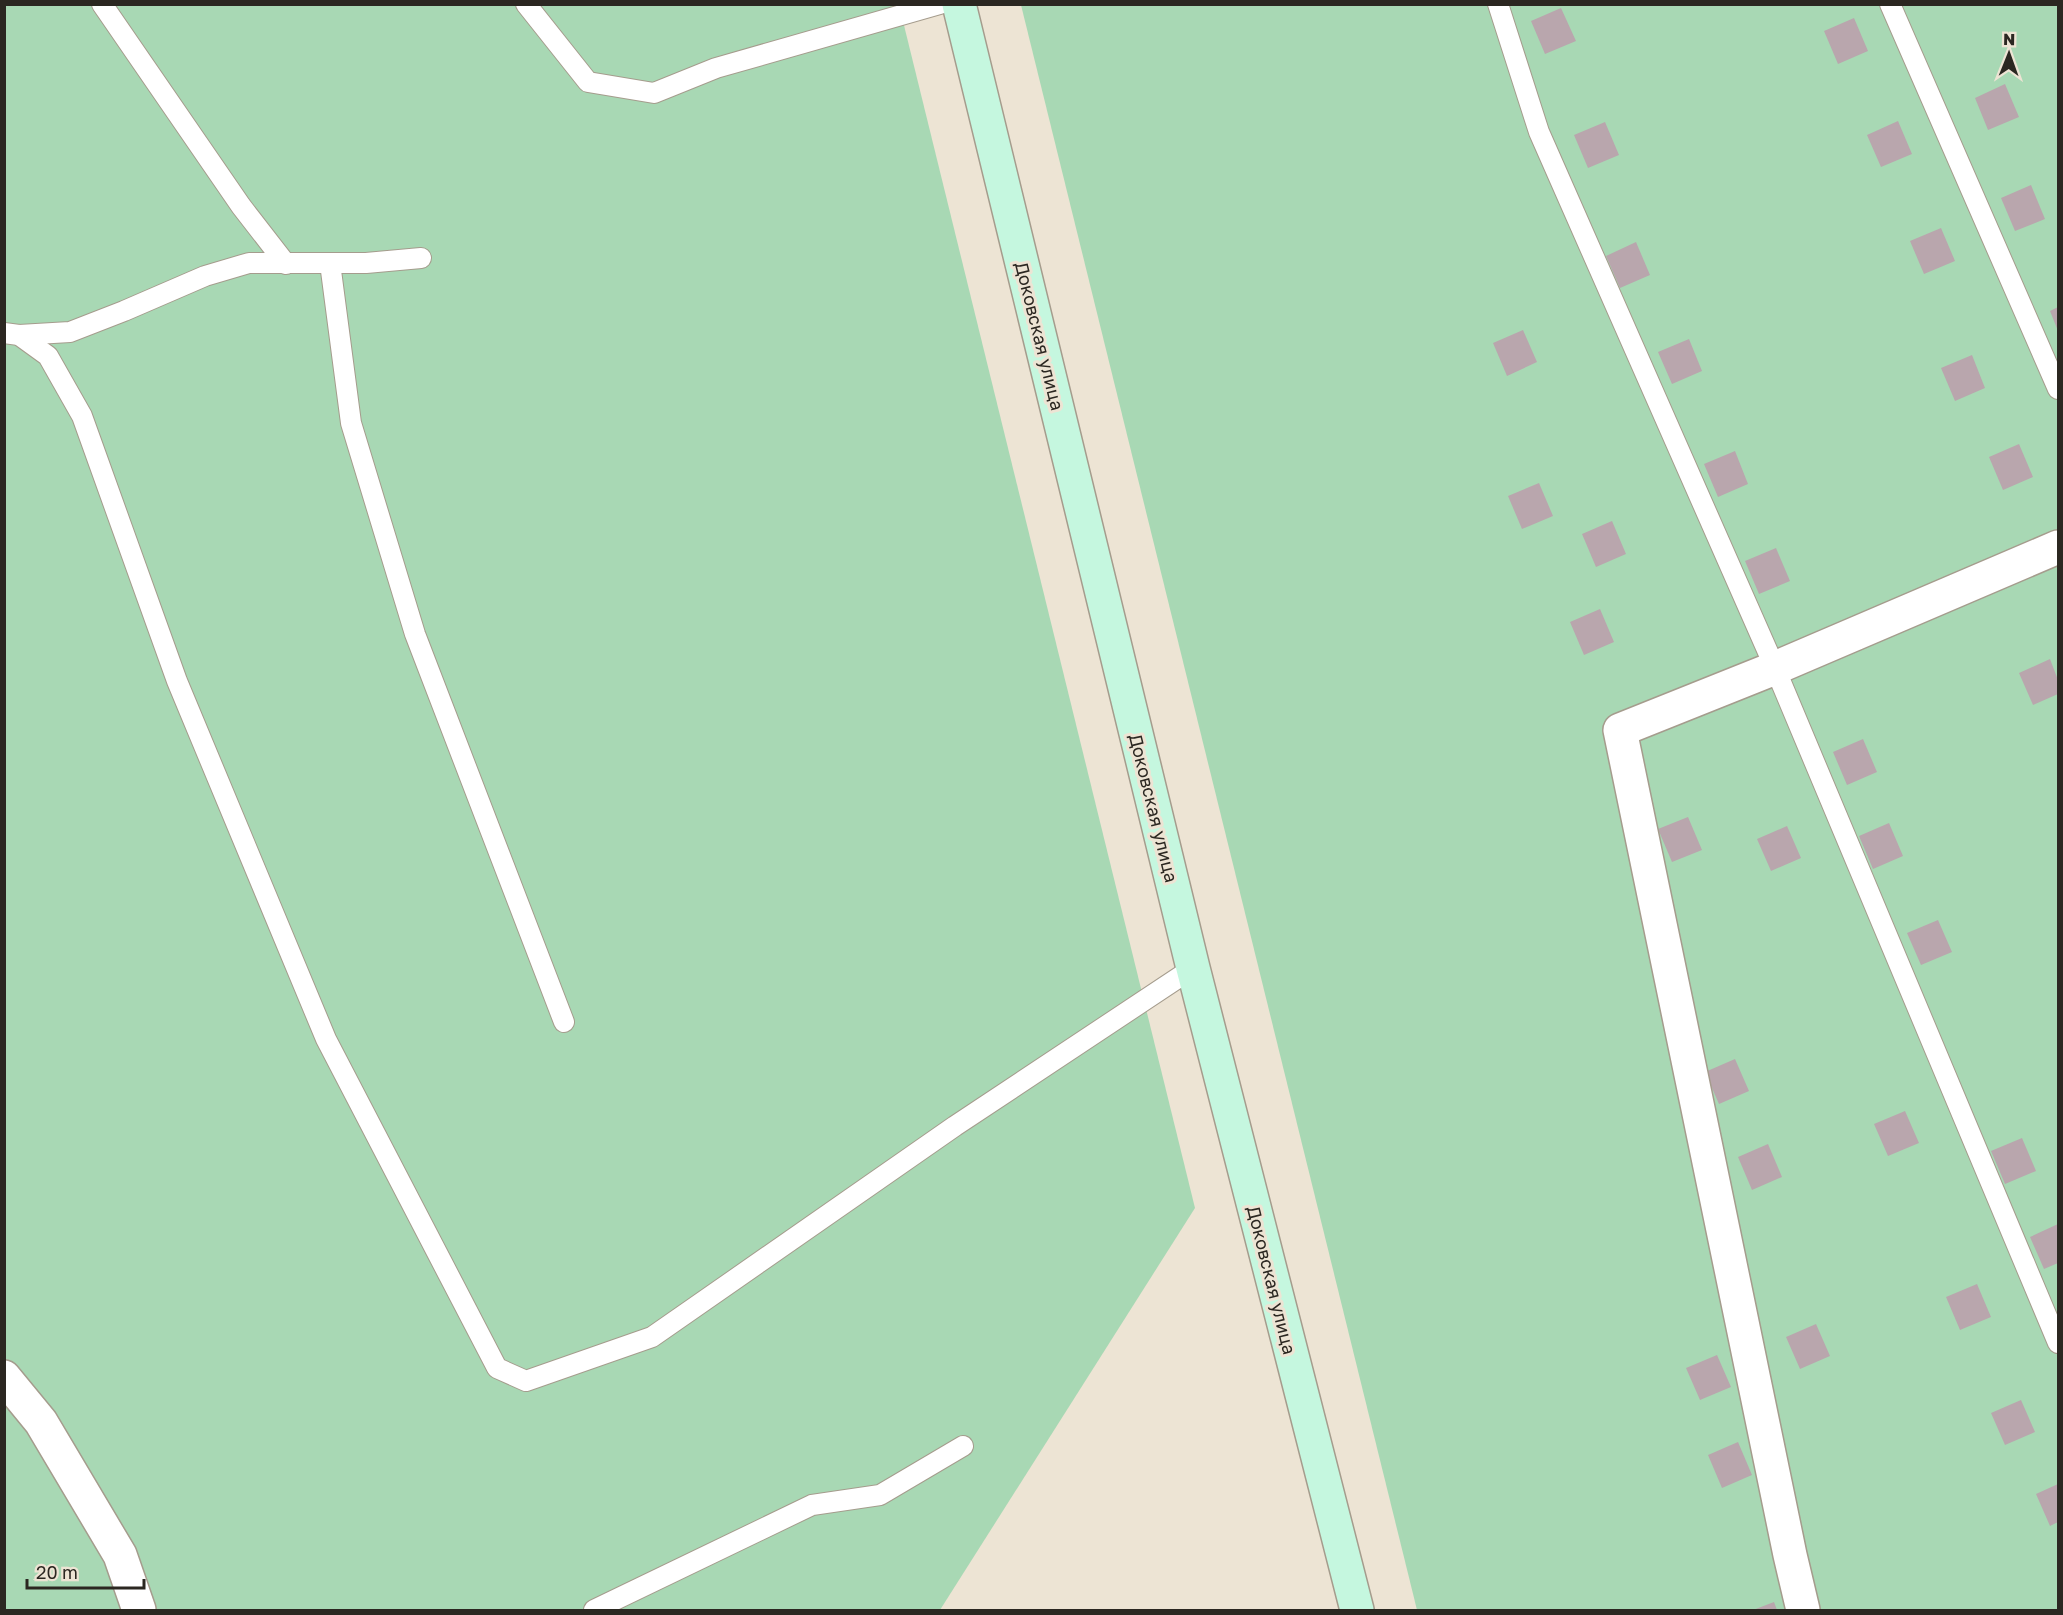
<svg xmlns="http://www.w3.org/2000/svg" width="2063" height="1615" font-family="'Golos Text',sans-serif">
<rect width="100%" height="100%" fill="#ede4d4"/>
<g fill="#a8d8b4">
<path d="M5,5H899L1195,1208L940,1610H5Z"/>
<path d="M1021,5H2058V1610H1417Z"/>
</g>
<g fill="#b9a6ad">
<path d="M1561,8L1576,41L1545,54L1531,21Z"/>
<path d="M1854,18L1868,51L1838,64L1824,31Z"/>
<path d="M2005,84L2019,117L1988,130L1975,98Z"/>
<path d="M1898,121L1912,154L1881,167L1867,135Z"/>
<path d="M1605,122L1619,155L1588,168L1574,135Z"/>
<path d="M2031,185L2045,219L2015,231L2001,198Z"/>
<path d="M1941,228L1955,261L1924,274L1910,241Z"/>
<path d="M1636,242L1650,275L1620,288L1606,256Z"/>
<path d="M2058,307V331L2050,311Z"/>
<path d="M1523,330L1537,362L1507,376L1493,343Z"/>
<path d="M1689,339L1702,371L1672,384L1658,352Z"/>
<path d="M1972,355L1985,388L1955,401L1941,368Z"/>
<path d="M2019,444L2033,477L2003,490L1989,457Z"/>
<path d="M1735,451L1748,484L1718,497L1704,464Z"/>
<path d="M1539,483L1553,516L1522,529L1508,496Z"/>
<path d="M1612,521L1626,554L1596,567L1582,534Z"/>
<path d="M1776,548L1790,581L1759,594L1745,561Z"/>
<path d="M1600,609L1614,642L1584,655L1570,622Z"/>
<path d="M2050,659L2058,680V694L2033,705L2019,673Z"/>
<path d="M1863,739L1877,772L1847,785L1833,752Z"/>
<path d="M1688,817L1702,850L1672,862L1658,829Z"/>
<path d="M1889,823L1903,856L1873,869L1859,836Z"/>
<path d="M1787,826L1801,858L1771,871L1757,839Z"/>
<path d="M1938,920L1952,952L1921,965L1907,933Z"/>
<path d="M1735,1059L1749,1091L1719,1104L1705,1072Z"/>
<path d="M1905,1111L1919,1143L1888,1156L1874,1124Z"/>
<path d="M2022,1138L2036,1171L2005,1184L1991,1151Z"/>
<path d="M1768,1144L1782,1177L1752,1190L1738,1157Z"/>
<path d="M2058,1224V1263L2044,1269L2030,1237Z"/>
<path d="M1977,1284L1991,1317L1960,1330L1946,1297Z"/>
<path d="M1816,1324L1830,1356L1800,1369L1786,1337Z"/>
<path d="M1717,1355L1731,1387L1700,1400L1686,1368Z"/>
<path d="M2021,1400L2035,1432L2005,1445L1991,1413Z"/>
<path d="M1738,1442L1752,1475L1722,1488L1708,1455Z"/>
<path d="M2058,1484V1522L2050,1526L2036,1494Z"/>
<path d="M1774,1602L1777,1610H1753Z"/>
</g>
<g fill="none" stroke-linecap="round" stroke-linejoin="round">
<g stroke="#a59c8d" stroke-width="22">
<g id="lane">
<path d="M102,4L241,206L286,264"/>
<path d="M526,4L588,82L654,93L716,68L940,4"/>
<path d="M1498,4L1539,132L1775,668L2058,1343"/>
<path d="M1890,4L2058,389"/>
<path d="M330,263L351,423L415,634L564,1022"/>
<path d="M4,333L19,335L48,356L82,416L177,681L326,1039L497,1368L526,1381L652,1337L955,1126L1193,968"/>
<path d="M19,335L70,332L124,311L205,276L249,263H366L421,258"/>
<path d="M594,1610L812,1505L880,1495L963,1446"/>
</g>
</g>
<g stroke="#a59c8d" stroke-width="36">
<g id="street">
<path d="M4,1377L41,1422L120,1555L139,1610"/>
<path d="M1803,1610L1790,1555L1620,730L1775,668L2058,547"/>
</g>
</g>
<g stroke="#a59c8d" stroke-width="36">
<path id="secondary" d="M959,4L1193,968L1357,1610"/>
</g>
<use href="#lane" stroke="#fff" stroke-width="20"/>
<use href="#street" stroke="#fff" stroke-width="33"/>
<use href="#secondary" stroke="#c5f7df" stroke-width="33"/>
</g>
<g text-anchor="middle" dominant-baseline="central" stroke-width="6" stroke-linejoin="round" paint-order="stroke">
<g font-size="18" fill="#2b2721" stroke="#ede4d4">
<text transform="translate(1040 336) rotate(76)">Доковская улица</text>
<text transform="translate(1154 808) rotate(76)">Доковская улица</text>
<text transform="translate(1272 1280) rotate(76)">Доковская улица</text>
</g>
</g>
<rect width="2063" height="1615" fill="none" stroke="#2b2721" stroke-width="12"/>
<g transform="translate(2009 54) rotate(1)" stroke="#ede4d4" stroke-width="4.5" paint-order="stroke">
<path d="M0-4.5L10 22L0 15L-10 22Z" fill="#2b2721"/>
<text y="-9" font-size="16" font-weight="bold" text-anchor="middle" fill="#2b2721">N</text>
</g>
<path d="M27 1579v9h117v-9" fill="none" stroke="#2b2721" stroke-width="3"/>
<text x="36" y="1579" font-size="18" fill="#2b2721" stroke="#ede4d4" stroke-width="4.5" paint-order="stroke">20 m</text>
</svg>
